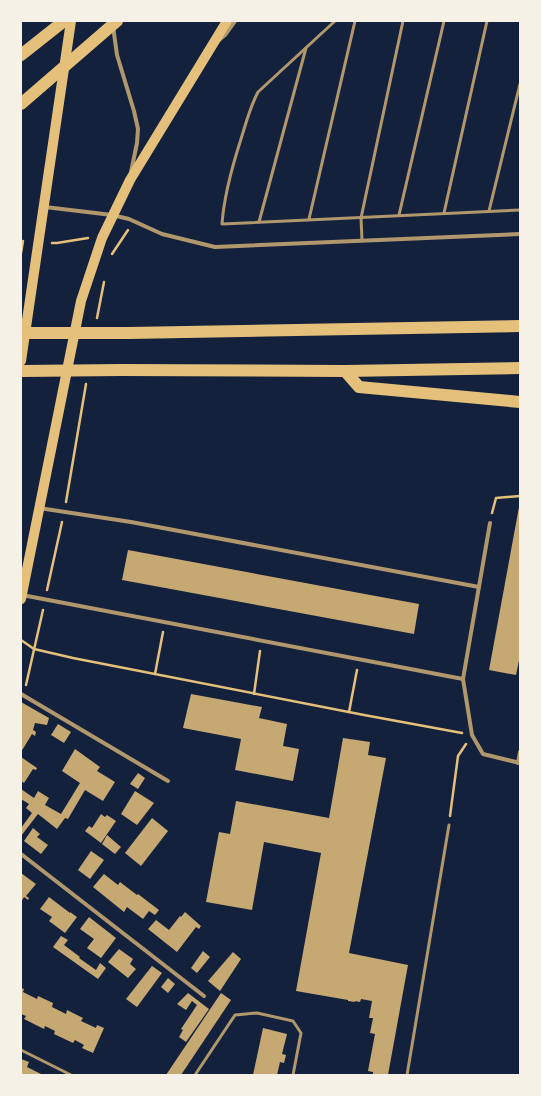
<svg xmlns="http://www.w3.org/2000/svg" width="541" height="1096" font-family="Quicksand,sans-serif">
<rect width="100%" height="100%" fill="#14213d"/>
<g fill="#c6a872">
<path d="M519,507L520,508V656L516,675L489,670Z"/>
<path d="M128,550L419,604L414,634L122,580Z"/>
<path d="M191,694L262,707L259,718L287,724L283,746L299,749L293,781L235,770L241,739L183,728Z"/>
<path d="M21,702L49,718L47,725L35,723L33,730L36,732L35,736L32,734L21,752Z"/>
<path d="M58,724L71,732L64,743L51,735Z"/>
<path d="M343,738L370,742L368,755L386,758L349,953L408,965L388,1075H373V1072L368,1071L375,1034L370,1033L373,1018H369L372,1001L361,999L360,1002L355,1001V1002L348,1001V1000L296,991L321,853L264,842L252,910L206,902L219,832L230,834L236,801L329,818Z"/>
<path d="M75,749L100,767L97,771L115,782L103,801L85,790L68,819L65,818L57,829L38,814L21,836V828L32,813L26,808L29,804L21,799V789L34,798L38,791L49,798L45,805L61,814L80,783L62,771Z"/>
<path d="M21,757L37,768L36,770L33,769L24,783L21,781Z"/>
<path d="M138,773L145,778L138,789L130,784Z"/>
<path d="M135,791L154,803L137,825L121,814Z"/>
<path d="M101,814L105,817L107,815L116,821L101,843L85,831L89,826L92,828Z"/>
<path d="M152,818L168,831L141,866L125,853Z"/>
<path d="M33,828L40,834L37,837L48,845L41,854L24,841Z"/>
<path d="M107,835L121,847L115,854L102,844Z"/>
<path d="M91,851L104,860L90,879L78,870Z"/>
<path d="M21,873L36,884L26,896L29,898L28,900L24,897L21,902Z"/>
<path d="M104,874L118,885L120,882L137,895L138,894L159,910L155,915L149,911L143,919L127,907L124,912L93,887Z"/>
<path d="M49,897L70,913V912L77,917L65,933L49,921L52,917L40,909Z"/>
<path d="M185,912L201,926L199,929L196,927L177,952L148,929L156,920L169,930L180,916L181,917Z"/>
<path d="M89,917L116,938L101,958L87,948L94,939L80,929Z"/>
<path d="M61,936L68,940L64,945L80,957L79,958L96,970L100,963L106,968L98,979L53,947Z"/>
<path d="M119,949L133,959L130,964L136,969L128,978L108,962Z"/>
<path d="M203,951L210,957L197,973L191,968Z"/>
<path d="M233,952L241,959L220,991L208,981Z"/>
<path d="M152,966L162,973L137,1007L126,999Z"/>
<path d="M168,978L175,984L168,993L161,987Z"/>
<path d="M21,988L24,989L23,992L37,999L38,996L53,1003L52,1007L66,1014L67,1010L83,1018L81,1021L96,1028L97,1025L104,1028L93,1053L82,1048L84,1045L75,1040L73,1043L54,1034L55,1031L45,1026L44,1029L24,1019L26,1016L21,1014Z"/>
<path d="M188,993L209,1009L186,1042L179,1037L183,1030L181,1029L197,1005L192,1001L186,1010L177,1004Z"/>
<path d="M221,993L231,1000L181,1075H166Z"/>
<path d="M263,1028L287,1034L282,1054L286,1055L284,1063L280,1062L277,1075H253Z"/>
<path d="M21,1059L29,1062L27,1067L43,1075H21Z"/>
</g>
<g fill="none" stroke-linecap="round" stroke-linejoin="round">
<g stroke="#e5c07b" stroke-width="2.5">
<path d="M52,243H57L88,238"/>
<path d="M21,253L23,241"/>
<path d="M112,254L128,230"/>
<path d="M97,318L104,282"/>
<path d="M66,502L86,384"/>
<path d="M492,513L496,498L520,496"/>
<path d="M47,590L62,522"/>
<path d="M21,640L34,649L73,658L364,715L462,733"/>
<path d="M155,674L163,632"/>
<path d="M26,685L43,610"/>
<path d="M254,694L260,651"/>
<path d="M349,712L357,670"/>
<path d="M450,816L458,756L466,744"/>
</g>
<g stroke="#b1986c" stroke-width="3">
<path d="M335,21L258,92C250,107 246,123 241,139C232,167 224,195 222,224L520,210"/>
<path d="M489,211L520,84"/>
<path d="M444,213L487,21"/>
<path d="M399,215L444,21"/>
<path d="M309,219L355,21"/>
<path d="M259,222L306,48"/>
<path d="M362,240L361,218L403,21"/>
<path d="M21,1050L71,1075"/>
<path d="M195,1075L235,1015L257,1013L293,1021L301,1033L293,1075"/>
<path d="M407,1075L449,825"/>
</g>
<g stroke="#b1986c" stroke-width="4">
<path d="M113,26L117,55L134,111L138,129L137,143L131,172"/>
<path d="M219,40L225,35L235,21"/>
<path d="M45,207L112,215L129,219L162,234L215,247L520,234"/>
<path d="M39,508L131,522L479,587"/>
<path d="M490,523L463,679L472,735L483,754L520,763"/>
<path d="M22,595L463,679"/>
<path d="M21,694L168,781"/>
<path d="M518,763L520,752"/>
<path d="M21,854L204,996"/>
</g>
<g stroke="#e5c07b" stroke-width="10">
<path d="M21,361L71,21"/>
<path d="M21,599L81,301L102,238L130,180L227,21"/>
</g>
<g stroke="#e5c07b" stroke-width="12">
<path d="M21,55L64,21"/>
<path d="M21,104L117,21"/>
<path d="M21,333H129L520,326"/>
<path d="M21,371L121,370L345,371L520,368"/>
<path d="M345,371L359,387L520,402"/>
</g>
</g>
<rect width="541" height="1096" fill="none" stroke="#f6f1e7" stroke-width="44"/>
</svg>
